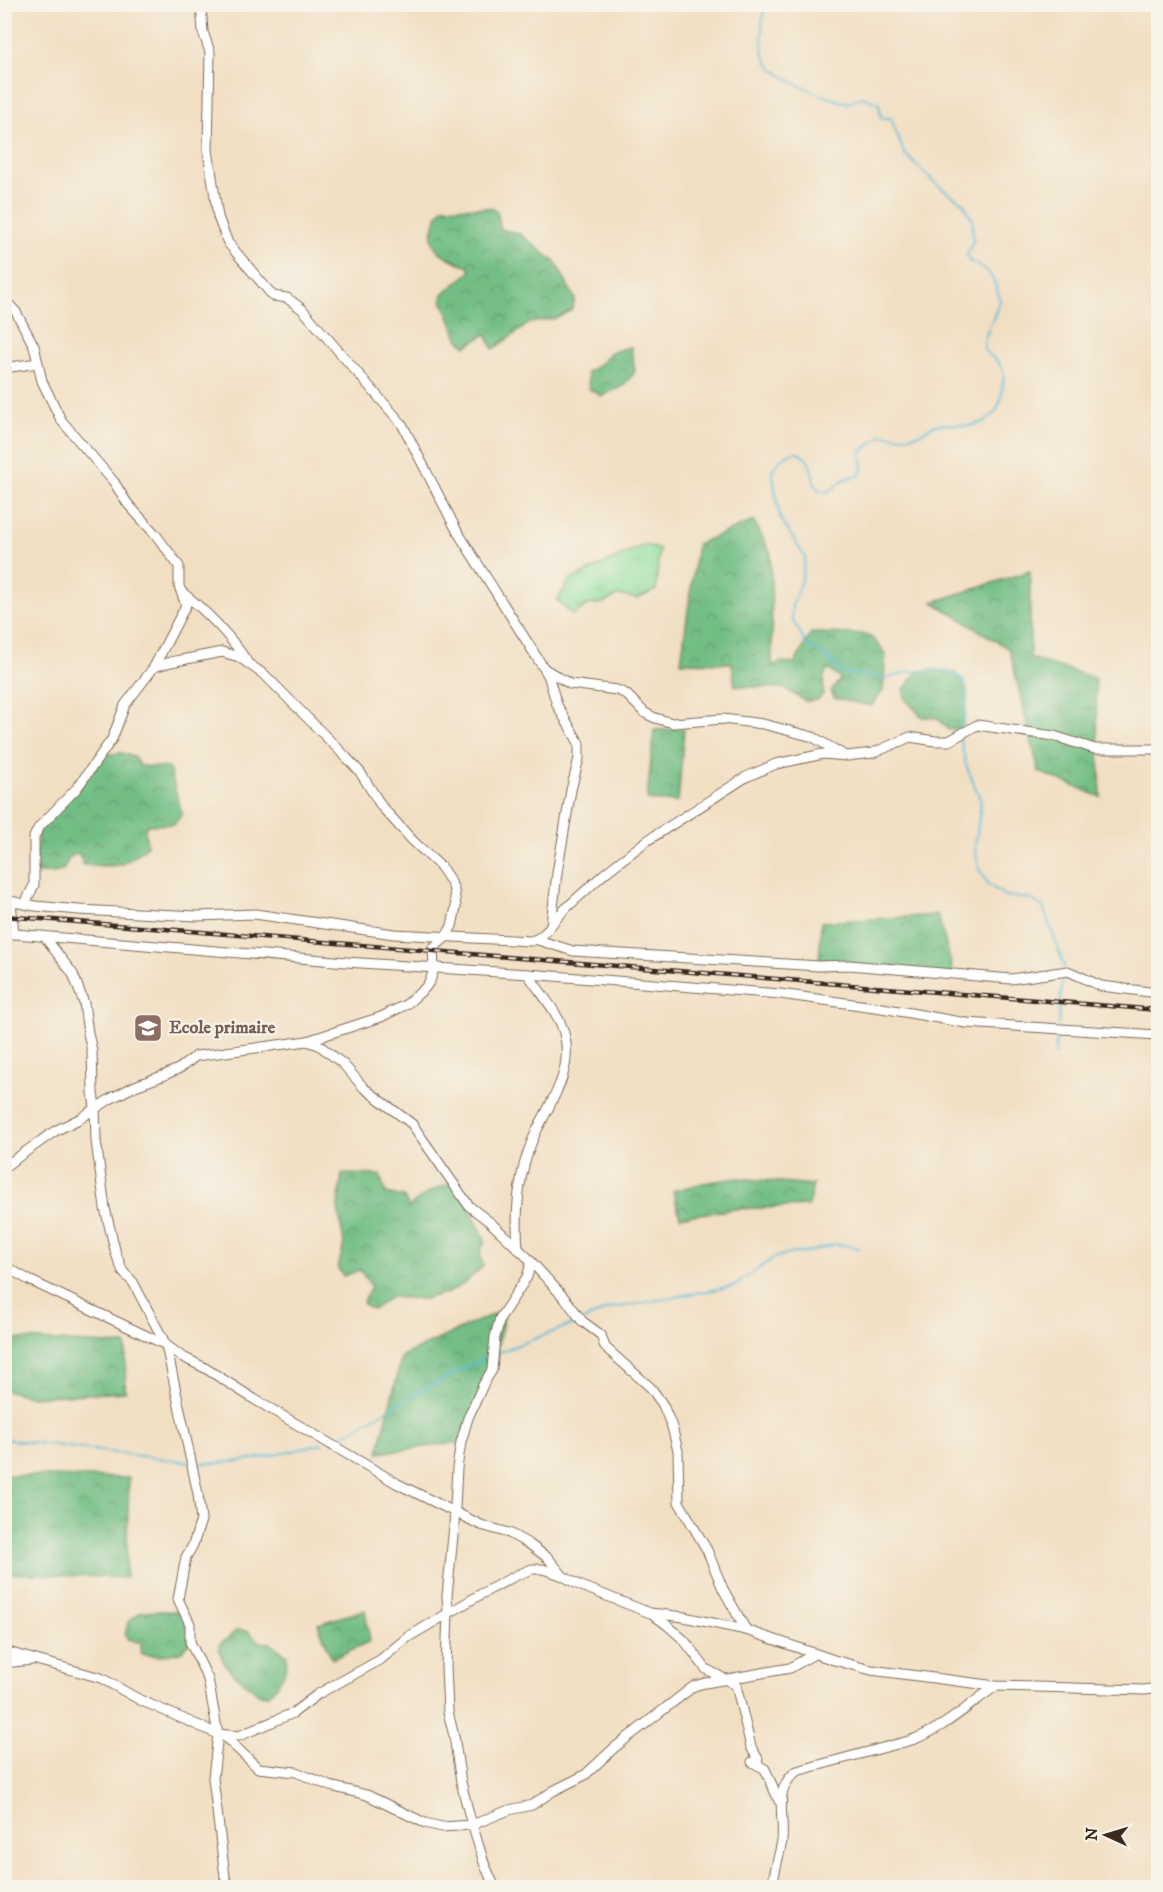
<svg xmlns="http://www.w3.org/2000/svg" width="1163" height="1892" font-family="'IM FELL DW Pica',serif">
<defs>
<pattern id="grass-tufts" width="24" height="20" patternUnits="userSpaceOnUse" patternTransform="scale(1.5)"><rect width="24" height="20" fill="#8fdf9e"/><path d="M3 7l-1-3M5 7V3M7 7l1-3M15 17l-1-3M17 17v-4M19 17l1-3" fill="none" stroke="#7cc088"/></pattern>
<pattern id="forest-crowns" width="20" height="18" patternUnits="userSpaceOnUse" patternTransform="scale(1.5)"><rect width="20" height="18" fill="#73be85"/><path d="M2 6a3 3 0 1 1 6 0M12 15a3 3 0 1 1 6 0" fill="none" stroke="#609b6c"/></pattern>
</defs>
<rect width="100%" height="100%" fill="#f7f3e8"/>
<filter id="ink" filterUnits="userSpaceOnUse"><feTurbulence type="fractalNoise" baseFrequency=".0167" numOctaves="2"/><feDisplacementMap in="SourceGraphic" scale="12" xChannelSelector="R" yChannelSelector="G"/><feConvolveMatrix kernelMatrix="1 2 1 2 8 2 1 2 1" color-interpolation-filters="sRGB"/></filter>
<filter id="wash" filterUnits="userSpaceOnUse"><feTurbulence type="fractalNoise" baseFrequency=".008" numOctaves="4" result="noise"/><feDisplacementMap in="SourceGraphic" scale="24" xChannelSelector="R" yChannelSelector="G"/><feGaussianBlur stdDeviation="1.35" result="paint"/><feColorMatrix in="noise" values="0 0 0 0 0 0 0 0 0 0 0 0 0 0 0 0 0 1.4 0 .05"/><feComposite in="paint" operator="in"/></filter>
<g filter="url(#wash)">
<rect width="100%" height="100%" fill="#f1dfc2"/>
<path fill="url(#grass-tufts)" stroke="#65845e" stroke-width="1.5" d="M644,545L659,548L656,590L637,599L619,595L603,603L587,605L573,615L557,600L570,580Z"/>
<g fill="url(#forest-crowns)" stroke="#577452" stroke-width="1.5">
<path d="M443,207L491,208L497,211L501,229L520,234L556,263L575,299L572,310L557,318L530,323L493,349L486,334L466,346L459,340L442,300L443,294L470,272V268C454,259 426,253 433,230C435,221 437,214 443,207Z"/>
<path d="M631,347L635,372L623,386L602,396L589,389L587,372L600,364L611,352Z"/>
<path d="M754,521L771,554L772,666L780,662L795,663L811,633L862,634L872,638L886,654L883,691L871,706L834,698L831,691L841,679L828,669L824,676L823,694L818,700L805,701L784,688L735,686L732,663L681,662L697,544Z"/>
<path d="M1030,571V658L1095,678L1101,797L1039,772L1009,649L933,602Z"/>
<path d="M934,669C940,670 947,671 953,673C975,681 966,711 961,728L949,730L937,718L922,717L905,699L904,689L918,671Z"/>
<path d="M684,729L678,802L647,800L654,730Z"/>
<path d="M122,753L134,757L140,766L169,768L182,814L174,824L147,825L145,830L147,846C120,870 118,866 84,865L78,853L70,857L63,870L54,873H34L39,827L101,755Z"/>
<path d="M938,915L954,975L819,966L821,922Z"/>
<path d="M342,1174L380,1175L386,1193L404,1197L409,1208C423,1194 435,1188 453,1183L469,1206L484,1237L485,1241L480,1253L483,1266L465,1283L450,1292L424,1299L391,1297L374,1309L366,1307L363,1302L371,1286L360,1270L343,1276L338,1268L344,1244L338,1207Z"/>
<path d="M738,1178L813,1185L808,1206L735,1209L680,1217L673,1191L703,1183Z"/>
<path d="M506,1308L492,1370L461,1442L378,1453L402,1356Z"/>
<path d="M5,1338L126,1345L125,1392L32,1397L5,1390Z"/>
<path d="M5,1475L129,1478L126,1578L5,1573Z"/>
<path d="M365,1610L370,1641L332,1659L318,1624Z"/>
<path d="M162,1611L184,1612L190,1642L181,1652L159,1656L141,1654V1643L128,1639L125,1636L128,1622L141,1612Z"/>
<path d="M237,1630L248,1631L259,1642L270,1643L287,1655C287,1673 280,1683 268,1695L258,1694C242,1676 221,1673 219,1645Z"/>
</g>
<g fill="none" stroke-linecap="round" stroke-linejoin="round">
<g stroke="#57b9d5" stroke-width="2">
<path d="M766,4C762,13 762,23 762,32C762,43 762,55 769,64C782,81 828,99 849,103C862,94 865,97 879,104L881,118H891L904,153L936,184L963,203L972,218L973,241L967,255L969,261C991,268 995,280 1000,301L985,338L984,350L999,363L1004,374L1001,400L995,413L984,422L969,426L947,424L934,425L919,434L904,437L882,435L861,452L863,464L860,475C854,477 846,477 842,481C838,483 835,488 831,490C811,499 814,470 809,462C806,458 802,455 798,452C788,451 776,462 772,471L780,518L805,557L802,578L792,606V620L800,632L805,644L827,657L840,672L849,674L888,678L909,672L934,669L955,673L963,680L967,690L965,716L961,729"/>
<path d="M960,738L966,765L981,801L975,848L979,869L989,885L1005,896L1031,899L1043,907L1064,965V969"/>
<path d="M1058,1025L1063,974"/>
<path d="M1055,1055L1057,1031"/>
<path d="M584,1320L609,1309L735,1286L773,1258L787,1254L812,1251L836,1244L859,1248"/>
<path d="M497,1353L579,1322"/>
<path d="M4,1439L189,1462"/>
<path d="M331,1442L424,1389L489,1356"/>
<path d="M195,1463C238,1465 281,1454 322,1444"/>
</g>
</g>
</g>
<g filter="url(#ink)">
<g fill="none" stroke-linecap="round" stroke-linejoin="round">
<g stroke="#7b6957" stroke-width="11">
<g id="minor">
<path d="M4,299L16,312L34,346L42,381L61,420L114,482L127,503L156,535L179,566V586L186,605L154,667L125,705L112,739L77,788L39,827L34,837V885L25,904"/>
<path d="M4,368L38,363"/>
<path d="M182,592C207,612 228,633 246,660"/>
<path d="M545,669L570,684L617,690L626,694L645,713L655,718L673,723L723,719L763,724L813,737L842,754"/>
<path d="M4,900L35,906L79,910L196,916L255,914L394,934L531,941C540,939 546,933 551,925L557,873L571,790L579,758V743L557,705L548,675L457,531L402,424L302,309L287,298L273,296L228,243L218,217L208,150L210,52L203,32L201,4"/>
<path d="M11,901L14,934"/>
<path d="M551,925L564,910L605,873L645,842L746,777L776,764L823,754L847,756L873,753L910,737L935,741H949L977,725L1054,736L1095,749H1158"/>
<path d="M4,933L346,962L528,974L780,994L882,1008L966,1023L1158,1035"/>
<path d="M44,936L73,974L84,1003L88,1033L92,1051L93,1092L95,1108L96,1141L105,1208L116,1254L123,1272L133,1282L166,1345L198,1494L201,1520L193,1545L186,1557L178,1599L190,1624V1642L208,1679L218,1734L213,1778L225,1877L230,1888"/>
<path d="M538,940L573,951L819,966L849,965L1011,979L1068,971L1101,986L1158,993"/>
<path d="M307,1041L319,1045L343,1064L364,1088L412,1124L469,1206L491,1223L527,1257L567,1301L582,1321L601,1335L605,1347L651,1388L663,1405L672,1427L678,1451L679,1502L707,1550L723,1589L746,1630"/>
<path d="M4,1167L55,1131L81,1118L110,1099L135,1086L165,1075L180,1068L196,1056L307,1041L381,1017L407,1004L425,988L430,981L434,969L433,948L445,938L452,926L456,907L454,890L451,882L441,867L413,841L382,807L360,772L347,758L266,676L239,657L222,652L171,662L154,667"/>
<path d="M518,1249C515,1210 519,1168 536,1132C551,1101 572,1074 565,1037C561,1015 540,993 528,974"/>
<path d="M4,1266L29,1280L166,1345L181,1356L205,1368L254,1399L398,1484L481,1525L509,1533L529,1544L548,1558L563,1576L579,1585L650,1613L684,1617L746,1630L834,1660L871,1670L996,1686L1145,1690L1158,1688"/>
<path d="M655,1616L667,1625L684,1640L706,1669L736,1685L751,1747L758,1759"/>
<path d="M4,1651L101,1678L140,1700L218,1734L239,1736L293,1713L318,1694L380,1660L408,1637L483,1593L515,1576L532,1569H543L561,1575"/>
<path d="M4,1663L32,1660"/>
<path d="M224,1736L258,1768L296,1772L330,1786L367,1795L425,1823L442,1827L472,1825L509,1810L532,1805L553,1791L585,1775L614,1748L694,1686L705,1683L790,1668L814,1654"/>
<path d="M752,1762L765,1769L779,1801"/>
<path d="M495,1888L484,1863L469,1814L461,1782L454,1736L448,1712L446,1666L448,1612L447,1596L454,1526L457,1468L461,1442L468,1418L483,1385L492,1370L495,1337L500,1318L527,1277L531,1263"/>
<path d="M772,1888C774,1872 779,1857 782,1841C785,1816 772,1789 797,1771L912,1740C945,1728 968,1705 996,1686"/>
</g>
</g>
<use href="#minor" stroke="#fff" stroke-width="9"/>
<g stroke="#3b2a1e" stroke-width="4.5">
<path id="rail" d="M4,916L1158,1010"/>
</g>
<use href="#rail" stroke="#f7f3e8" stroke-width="2" stroke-dasharray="7" stroke-linecap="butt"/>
</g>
</g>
<defs>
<g id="school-square" transform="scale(1.5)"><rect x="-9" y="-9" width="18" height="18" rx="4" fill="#8d6e63" stroke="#f7f3e8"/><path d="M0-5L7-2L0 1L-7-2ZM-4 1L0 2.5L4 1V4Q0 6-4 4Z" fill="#fff"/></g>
</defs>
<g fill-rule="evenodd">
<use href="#school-square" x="148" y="1028"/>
</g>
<g text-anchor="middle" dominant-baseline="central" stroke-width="4.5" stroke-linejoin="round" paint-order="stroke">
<g font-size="18" font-weight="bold" fill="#785e54" stroke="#f7f3e8" text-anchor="start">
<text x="169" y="1028">Ecole primaire</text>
</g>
</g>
<rect width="1163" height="1892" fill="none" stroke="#f7f3e8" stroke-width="24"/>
<g transform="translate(1106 1835) rotate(274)" stroke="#f7f3e8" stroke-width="4.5" paint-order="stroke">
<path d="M0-4.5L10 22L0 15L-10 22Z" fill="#3b2a1e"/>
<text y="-9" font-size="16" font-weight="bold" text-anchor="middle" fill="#3b2a1e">N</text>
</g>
</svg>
